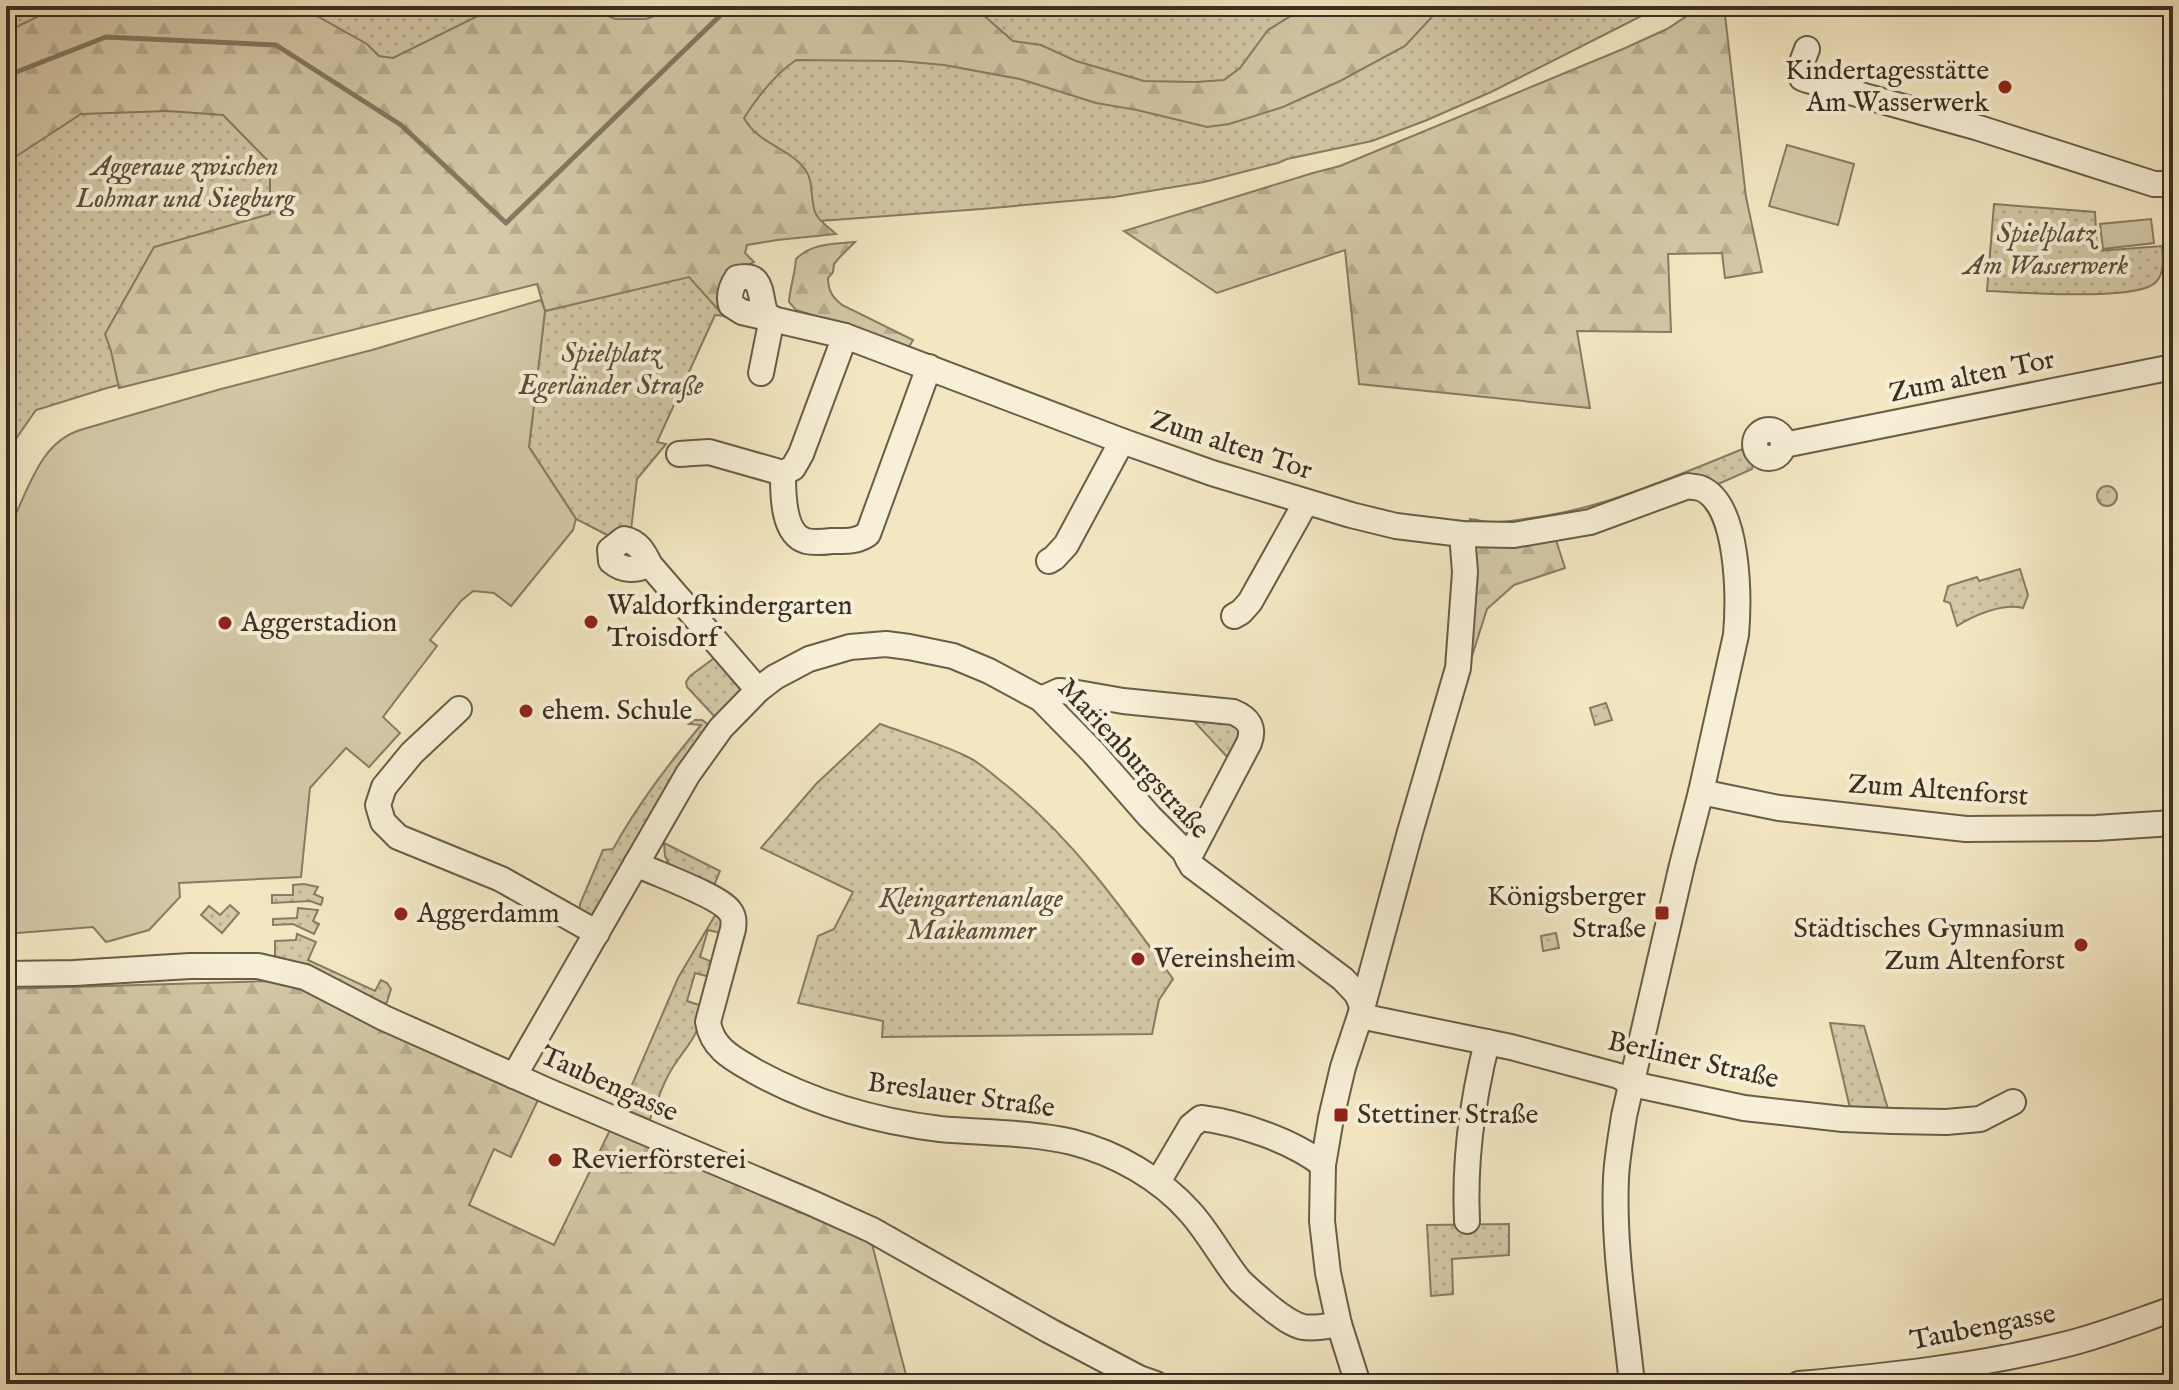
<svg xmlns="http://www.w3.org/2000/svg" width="2179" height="1390" font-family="'IM FELL English',serif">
<defs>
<pattern id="green-dots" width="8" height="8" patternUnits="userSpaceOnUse" patternTransform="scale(2)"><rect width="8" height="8" fill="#d4c8a7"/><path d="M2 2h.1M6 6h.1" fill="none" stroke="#b7ac8f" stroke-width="1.8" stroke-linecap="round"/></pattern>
<pattern id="forest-firs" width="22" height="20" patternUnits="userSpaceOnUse" patternTransform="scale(2)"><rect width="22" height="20" fill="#d4c8a7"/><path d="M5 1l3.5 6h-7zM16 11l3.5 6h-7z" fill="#b7ac8f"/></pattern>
</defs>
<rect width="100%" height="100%" fill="#f3e7c2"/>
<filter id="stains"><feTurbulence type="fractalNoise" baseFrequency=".0025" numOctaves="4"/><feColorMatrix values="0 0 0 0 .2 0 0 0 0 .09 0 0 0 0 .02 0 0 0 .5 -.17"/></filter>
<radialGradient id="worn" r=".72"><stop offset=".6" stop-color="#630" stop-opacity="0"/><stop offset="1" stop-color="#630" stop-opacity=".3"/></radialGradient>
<g fill="url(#green-dots)" stroke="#877c64" stroke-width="2">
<path d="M6,6H1661L1491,92L1427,120L1372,141L1287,159L1278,163L1204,182L1114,197L981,209L738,227L107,388L36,410L6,453Z"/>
<path d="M1994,204L2095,212L2097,251L2162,246C2163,257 2165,273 2156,282C2138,302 2018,292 1987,291Z"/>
<path d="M689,276L724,316L715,315L657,442L666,444L637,479L631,530L615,539L576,519L529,447L545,311Z"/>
<path d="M1748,447L1754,459L1752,469L1716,485L1581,516L1471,528L1470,519C1476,519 1482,522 1488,522C1502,523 1517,520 1531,518C1607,508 1677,475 1748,447Z"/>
<circle cx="2107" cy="496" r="10"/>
<path d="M2020,569L2028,595L2023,608C2003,603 1974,615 1957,626L1950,603L1944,601L1948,586L1977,577L1979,581Z"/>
<path d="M717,656L741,688L738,694L715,717L687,687L686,682L690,676Z"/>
<path d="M1069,703L1108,707L1095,721L1098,725L1087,736L1066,710Z"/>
<path d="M1606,703L1612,720L1595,725L1590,708Z"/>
<path d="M1191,718L1234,721L1243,728L1229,759Z"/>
<path d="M694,720H702L709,725L593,915L588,914L580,909V904L603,850L613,849C638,804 668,765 701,725L689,724Z"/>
<path d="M880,724C908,734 939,743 966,756C981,763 993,775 1006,785C1073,839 1123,909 1173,979L1159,1000L1152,1034L882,1037L883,1021L798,1003L818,936L834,929L853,892L761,848L816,784Z"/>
<path d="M664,843L720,871L713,888L671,868L665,856Z"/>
<path d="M304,884L318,887L314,894L323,898L321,905L310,901L272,903V895H293V885Z"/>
<path d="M230,905L239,913L222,933L201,915L209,906L220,915Z"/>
<path d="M298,908L318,910L313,921L319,924L314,934L293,924L273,925V919L297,918Z"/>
<path d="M717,912L724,924V934L708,930L700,957L715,963L710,977L695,973L687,1001L702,1006C699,1038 689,1042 673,1067C666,1078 661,1090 657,1102L647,1099L643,1108L652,1112L650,1120L622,1108L678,978Z"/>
<path d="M1556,933L1559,948L1543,951L1541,936Z"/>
<path d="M297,934L316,942L308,960L375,991L381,980L387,983L391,989L387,1002L382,1005L323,972L275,956V941L296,940Z"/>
<path d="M1830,1023L1864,1026L1888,1109L1850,1108Z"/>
<path d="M1509,1224V1255L1452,1259L1453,1294L1431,1296L1427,1225Z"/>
</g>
<g fill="url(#forest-firs)" stroke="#877c64" stroke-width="2">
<path d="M59,6H299L367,44L379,56L393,58L480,15L493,6H585L615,19H646L663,13L671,6H973L1013,41L1041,45L1076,61L1144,81L1196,82L1224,80L1240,68L1268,30L1294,14L1303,6H1442L1405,46L1340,81L1283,107L1229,124L1207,127L1137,110L1096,103L1020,79L944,65L900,61L796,60C774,75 758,96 744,118C759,145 787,146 805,169C814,181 810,198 815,212C818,221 829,227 836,234L777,240L747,245L745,253L754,262L729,275L724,316L689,277L545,311L537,284L119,388L111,351L105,334L154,247L270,214V163L223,115L168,111L81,114L6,163V32Z"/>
<path d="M1702,6H1724L1746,197L1762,272L1725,278L1722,253L1668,254L1671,332L1577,331L1590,408L1359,384L1345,250L1217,293L1124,231L1313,173L1340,166L1623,49L1667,29Z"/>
<path d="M855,242L839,258L834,264L833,272L828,278C828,290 832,297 842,305L913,340L909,347L870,333L796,310L789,302C790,287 795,274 796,259C812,243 833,244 855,242Z"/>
<path d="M1555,537L1565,568L1514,585L1487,609L1472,656H1467L1473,558L1477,547L1487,543Z"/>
<path d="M275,981L309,992L538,1100L511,1157L494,1149L469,1205L554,1245L610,1130L809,1214L872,1244L906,1375L904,1384H6V989Z"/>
</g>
<g fill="#d4c8a7" stroke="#877c64" stroke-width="2">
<path d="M1787,145L1854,164L1838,225L1769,206Z"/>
<path d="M2151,219L2154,243L2103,249L2100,224Z"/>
<path d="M541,300L545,311L529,447L576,519L573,530L511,606L494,593L473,591L461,601L430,640L437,646L383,717L400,733L369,767L346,748L310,788L301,877L179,883L180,897L149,930L106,942L93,927L6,934V533C27,498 36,444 80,430L221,389L372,350Z"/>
</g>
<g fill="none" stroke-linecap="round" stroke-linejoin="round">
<path stroke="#837861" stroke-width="5" d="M6,76L106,37L276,45L401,125L506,223L730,6"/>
<g stroke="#685d49" stroke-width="28">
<g id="minor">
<path d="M1807,49L1799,70L1802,78L1807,80L1979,128L2154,184H2168L2173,180"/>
<path d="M767,317C758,299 766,271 737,278C731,287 728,295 731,305L742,312L845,336L1122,441L1212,473L1351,515L1396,526L1462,534L1514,535L1590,522L1688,486C1692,487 1696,487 1700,488C1740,503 1739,600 1736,635L1701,792L1682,865L1624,1116C1621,1137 1617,1157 1616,1178C1613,1247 1625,1316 1632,1384"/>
<path d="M761,373L772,318"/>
<circle cx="1769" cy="444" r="14"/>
<path d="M1784,445L2173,367"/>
<path d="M679,454L709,452L783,473"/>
<path d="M783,473C783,492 782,534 806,541C814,543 824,542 832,541C846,541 856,542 868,534L929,367"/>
<path d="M783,473L793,468L801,454L845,336"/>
<path d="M1049,561L1054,558L1066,545L1122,441"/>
<path d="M650,565C636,570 624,572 611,561L610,550L624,539C639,542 644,553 650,565L758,690"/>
<path d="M1234,616L1241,612L1250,602L1306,502"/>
<path d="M1041,699L1059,691L1072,692L1123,701L1233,712C1248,718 1255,727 1249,743L1188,859"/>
<path d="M459,709L412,753L384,787L378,805L383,822L398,837L501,879L597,933"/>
<path d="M1701,792L1779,808L1966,829L2096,828L2173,823"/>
<path d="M636,864C657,874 717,895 729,910C734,916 734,921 733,929L708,1022C712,1049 734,1059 756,1072C813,1103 875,1121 940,1129C984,1133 1029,1132 1072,1142C1116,1153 1161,1179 1190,1212C1209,1233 1222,1259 1240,1281C1250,1291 1261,1300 1272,1309C1281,1316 1291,1324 1303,1327C1315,1329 1328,1326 1339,1324"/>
<path d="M6,974L74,973L190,966H258L305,977L384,1018L548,1091L812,1203L872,1230L1048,1330L1139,1378L1156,1384"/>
<path d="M1360,1016L1511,1047L1619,1076L1632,1084L1744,1108L1843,1119L1893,1121L1946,1122L1980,1119L2013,1102"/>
<path d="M514,1076L688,774L721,728L758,690L775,677L809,659L850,647L886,644L909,647L953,656L989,671L1041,699L1093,752L1149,816L1184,851L1192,866L1343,979L1357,994L1362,1006"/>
<path d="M1158,1182L1191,1126L1201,1118C1240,1123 1293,1141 1323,1165"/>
<path d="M1467,1221C1464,1159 1472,1102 1487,1042"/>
<path d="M1358,1384L1339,1324L1328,1273L1322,1221L1323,1165L1331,1118L1343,1067L1360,1016L1410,832L1458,668L1465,572L1462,534"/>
<path d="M1799,1384C1889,1376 1980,1366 2067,1344C2103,1335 2138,1321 2173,1309"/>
</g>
</g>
<use href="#minor" stroke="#f7efd7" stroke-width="24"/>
</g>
<g fill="#8f2418" stroke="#f7efd7" stroke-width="3">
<circle cx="2005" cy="87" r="8"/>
<circle cx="591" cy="622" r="8"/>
<circle cx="225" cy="623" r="8"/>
<circle cx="526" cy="711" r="8"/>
<rect x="1654" y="905" width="16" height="16" rx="4"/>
<circle cx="401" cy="914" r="8"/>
<circle cx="2081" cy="945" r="8"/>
<circle cx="1138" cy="959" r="8"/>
<rect x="1333" y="1107" width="16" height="16" rx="4"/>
<circle cx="555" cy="1160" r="8"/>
</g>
<g text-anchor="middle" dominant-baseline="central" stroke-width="8" stroke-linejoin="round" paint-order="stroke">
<g font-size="28" fill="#3a2f21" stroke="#f7efd7" text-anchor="start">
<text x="1989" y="71" text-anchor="end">Kindertagesstätte<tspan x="1989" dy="32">Am Wasserwerk</tspan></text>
<text x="607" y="606">Waldorfkindergarten<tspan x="607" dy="32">Troisdorf</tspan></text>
<text x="241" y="623">Aggerstadion</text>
<text x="542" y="711">ehem. Schule</text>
<text x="1646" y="897" text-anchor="end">Königsberger<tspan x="1646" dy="32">Straße</tspan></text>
<text x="417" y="914">Aggerdamm</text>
<text x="2065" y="929" text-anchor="end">Städtisches Gymnasium<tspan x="2065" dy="32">Zum Altenforst</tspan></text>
<text x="1154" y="959">Vereinsheim</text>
<text x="1357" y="1115">Stettiner Straße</text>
<text x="571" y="1160">Revierförsterei</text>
</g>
<g font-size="28" font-style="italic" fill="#594e3c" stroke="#f7efd7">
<text x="185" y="167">Aggeraue zwischen<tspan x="185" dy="32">Lohmar und Siegburg</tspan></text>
<text x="2046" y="234">Spielplatz<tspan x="2046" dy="32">Am Wasserwerk</tspan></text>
<text x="611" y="354">Spielplatz<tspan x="611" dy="32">Egerländer Straße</tspan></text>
<text x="971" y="899">Kleingartenanlage<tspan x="971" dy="32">Maikammer</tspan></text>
</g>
<g font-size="28" fill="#3a2f21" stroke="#f7efd7">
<text transform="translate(1972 377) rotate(-12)">Zum alten Tor</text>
<text transform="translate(1231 446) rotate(18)">Zum alten Tor</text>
<text transform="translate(1133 759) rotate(47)">Marienburgstraße</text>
<text transform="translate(1938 791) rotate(4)">Zum Altenforst</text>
<text transform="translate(1693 1061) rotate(13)">Berliner Straße</text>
<text transform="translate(609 1085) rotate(24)">Taubengasse</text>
<text transform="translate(961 1096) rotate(8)">Breslauer Straße</text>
<text transform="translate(1983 1328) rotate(-11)">Taubengasse</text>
</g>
</g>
<rect width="2179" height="1390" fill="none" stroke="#f3e7c2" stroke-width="32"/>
<rect x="8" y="8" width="2163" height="1374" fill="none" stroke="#3a2f21" stroke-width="4"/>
<rect x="16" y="16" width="2147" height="1358" fill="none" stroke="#3a2f21" stroke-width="2"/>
<rect width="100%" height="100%" filter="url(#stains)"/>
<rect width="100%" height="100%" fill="url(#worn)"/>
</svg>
